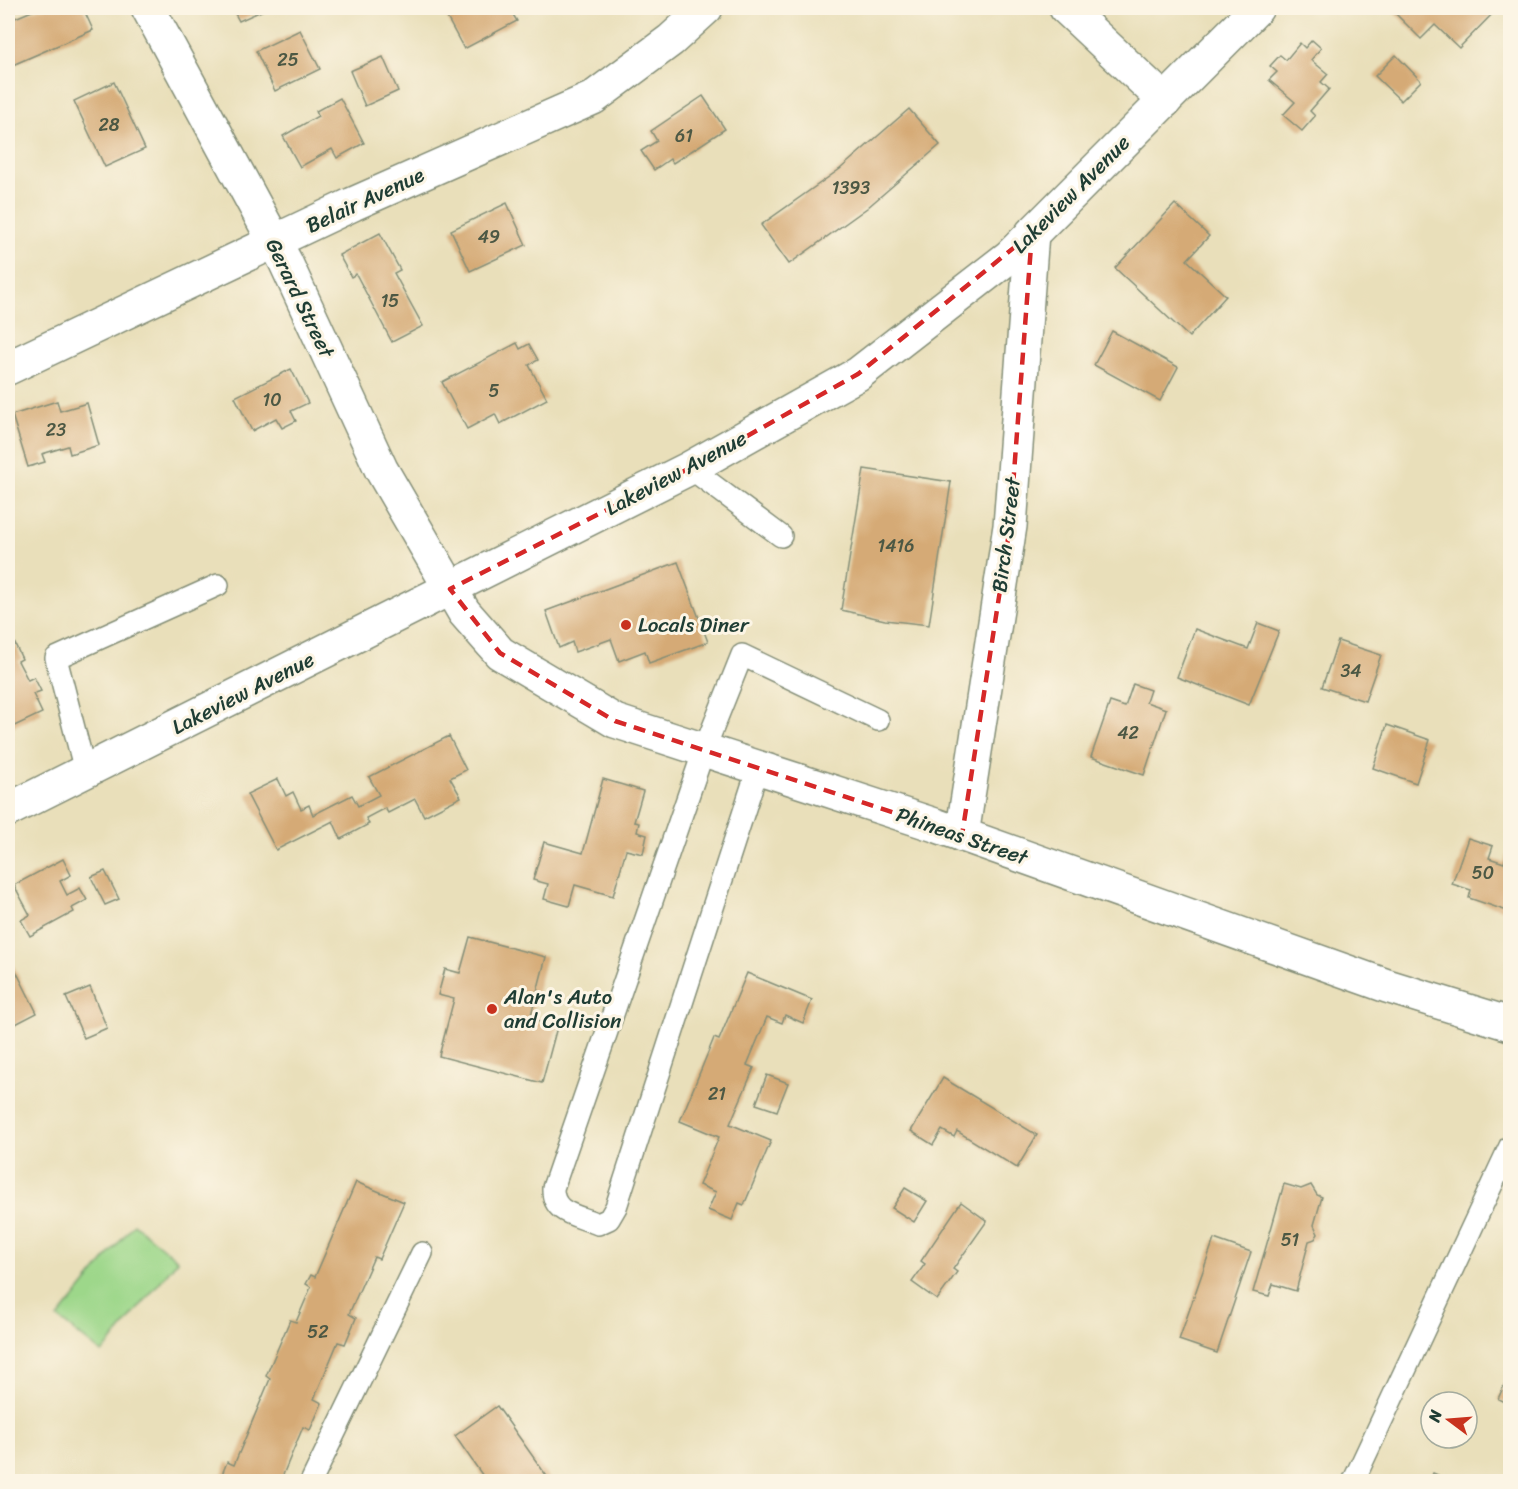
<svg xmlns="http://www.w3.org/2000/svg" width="1518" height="1489" font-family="Sriracha,sans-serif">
<rect width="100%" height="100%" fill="#fcf5e5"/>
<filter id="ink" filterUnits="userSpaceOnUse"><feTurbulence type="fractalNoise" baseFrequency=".0167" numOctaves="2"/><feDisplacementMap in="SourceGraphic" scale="12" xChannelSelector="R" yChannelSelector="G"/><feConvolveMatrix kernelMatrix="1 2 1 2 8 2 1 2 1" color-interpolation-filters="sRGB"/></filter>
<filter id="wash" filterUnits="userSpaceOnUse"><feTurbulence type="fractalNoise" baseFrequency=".008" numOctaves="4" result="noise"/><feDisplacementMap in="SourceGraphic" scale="24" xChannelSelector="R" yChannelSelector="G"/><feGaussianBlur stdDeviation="1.35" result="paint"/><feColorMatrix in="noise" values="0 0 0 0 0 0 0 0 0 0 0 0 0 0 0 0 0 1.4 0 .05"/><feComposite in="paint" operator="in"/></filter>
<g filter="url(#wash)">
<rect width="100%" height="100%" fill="#e9dfba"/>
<path fill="#9dd78a" stroke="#5e8a5f" stroke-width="1.5" d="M134,1224L178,1260L102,1353L58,1318Z"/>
<g id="blocks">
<g fill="#d5aa76">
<path d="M39,8H83L93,30L8,67V21Z"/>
<path d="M232,8H268L239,21Z"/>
<path d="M446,8H509L517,21L464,49L443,10Z"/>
<path d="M1397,8H1498L1459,48L1435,25L1421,39L1393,11Z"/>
<path d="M300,30L320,69L275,91L256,51Z"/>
<path d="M1312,40L1321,48L1311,60L1328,74L1321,82L1329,89L1310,111L1315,116L1302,131L1283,115L1295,102L1269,80L1277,72L1270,66L1280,55L1286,60L1300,43L1305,48Z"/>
<path d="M1396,55L1421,81L1401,101L1375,76Z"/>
<path d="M383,57L398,91L365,106L350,71Z"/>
<path d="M114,82L145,149L105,167L74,101Z"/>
<path d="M703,96L725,129L673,163L670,159L654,170L641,151L657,141L651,131Z"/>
<path d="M340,98L364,143L337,158L332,149L300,167L283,136L318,116L316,111Z"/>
<path d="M909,109L940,145L867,208L789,264L761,225L840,169Z"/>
<path d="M507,203L526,245L470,271L451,230Z"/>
<path d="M1175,204L1209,236L1187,260L1226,296L1189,337L1115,268Z"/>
<path d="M380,233L400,270L394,273L423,326L392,342L356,274L351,277L339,255Z"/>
<path d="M1112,331L1178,367L1160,401L1094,365Z"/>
<path d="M517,343L520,349L529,344L538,360L529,365L547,399L500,424L495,414L467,429L442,382Z"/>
<path d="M291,369L308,403L291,411L296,421L282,428L276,418L252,431L235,397Z"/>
<path d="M57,401L60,411L87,403L99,445L70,454L68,446L42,454L45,462L28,467L12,415Z"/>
<path d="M864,469L951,482L929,625L885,620L841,610Z"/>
<path d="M678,562L708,642L649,663L645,651L619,661L611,639L575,652L572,642L559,648L546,611Z"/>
<path d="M1258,623L1279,631L1249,705L1177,677L1195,629L1248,649Z"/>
<path d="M8,629L22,659L18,661L28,680L34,677L41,691L33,694L42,713L8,729Z"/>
<path d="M1338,641L1381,655L1365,701L1322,687Z"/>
<path d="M1133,684L1150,690L1146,702L1166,709L1144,775L1091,757L1110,702L1125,707Z"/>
<path d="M1387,725L1430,740L1416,783L1373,768Z"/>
<path d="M449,736L466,770L450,778L461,797L424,816L415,799L388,813L385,808L366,818L369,824L341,839L333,821L276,850L247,794L278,779L286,796L293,792L301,809L309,805L313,815L352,795L358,806L379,795L369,777Z"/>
<path d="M603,779L643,791L634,822L639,823L637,832L647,835L643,854L626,850L613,896L575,885L569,906L544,899L548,884L533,880L544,842L583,853Z"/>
<path d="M1468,838L1493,846L1489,858L1504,863L1507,854L1510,855V912L1469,898L1471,890L1452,884Z"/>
<path d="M63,859L71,875L60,881L67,895L80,888L87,900L72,908L74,912L30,936L21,920L30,915L14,885Z"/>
<path d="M105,871L119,899L105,905L91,877Z"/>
<path d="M470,937L546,957L530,1019L557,1027L542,1083L439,1056L454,999L438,995L445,969L460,973Z"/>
<path d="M8,955L37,1013L8,1028Z"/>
<path d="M747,973L812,1000L803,1023L785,1015L782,1023L767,1017L747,1065L754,1068L730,1124L771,1141L744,1205L739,1203L732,1220L708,1210L716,1192L699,1185L719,1137L680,1121L714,1038L719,1040Z"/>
<path d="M90,987L107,1028L84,1038L66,997Z"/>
<path d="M767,1075L788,1083L777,1111L756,1104Z"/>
<path d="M943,1078L1037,1135L1017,1168L957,1131L954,1137L942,1130L933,1145L911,1131Z"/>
<path d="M356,1182L404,1202L379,1259L374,1257L349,1314L356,1318L345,1344L338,1342L314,1399L322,1403L310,1430L303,1427L280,1482H219L227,1462L234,1465L270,1379L266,1376L290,1320L296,1322L311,1287L306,1284L311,1275L315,1277Z"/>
<path d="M1284,1184L1301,1189L1311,1185L1317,1195L1322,1197L1314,1225L1318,1234L1315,1239L1309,1241L1296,1291L1273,1284L1269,1296L1253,1292Z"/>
<path d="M905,1188L927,1201L914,1222L892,1208Z"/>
<path d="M961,1202L987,1221L953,1269L957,1272L937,1300L912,1282L925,1264L921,1261Z"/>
<path d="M1214,1239L1251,1252L1217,1353L1179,1340Z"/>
<path d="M1510,1372V1405L1498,1399Z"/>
<path d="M497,1406L551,1482H487L455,1436Z"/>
<path d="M1433,1473L1447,1479L1446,1482H1429Z"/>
</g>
</g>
</g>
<g filter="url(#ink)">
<use href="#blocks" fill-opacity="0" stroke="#848e77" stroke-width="1.5"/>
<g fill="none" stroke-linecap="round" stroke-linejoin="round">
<g stroke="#848e77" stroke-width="24">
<g id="service">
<path d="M690,468L781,536"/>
<path d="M758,768L616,1207L609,1219L598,1224C577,1215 552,1214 553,1188L704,750L742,655L878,720"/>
<path d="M85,771L56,658L218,585"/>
<path d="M311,1482L422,1253"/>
<path d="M1353,1482L1510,1146"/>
</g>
</g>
<g stroke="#848e77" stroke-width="36">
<g id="minor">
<path d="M148,8L285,261L381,469L464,612L500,653L615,721L935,825L1387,986L1510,1024"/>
<path d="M1066,8L1165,101"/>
<path d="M8,368L353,204L593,98L671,40L706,8"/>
<path d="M962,835L1010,526L1032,233"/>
</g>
</g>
<g stroke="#848e77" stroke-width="36">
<path id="secondary" d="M8,810L690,468L858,374L1010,256L1257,8"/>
</g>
<use href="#service" stroke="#fff" stroke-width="21"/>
<use href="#minor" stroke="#fff" stroke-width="33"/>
<use href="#secondary" stroke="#fff" stroke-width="33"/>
</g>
</g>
<path fill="none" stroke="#d62828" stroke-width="4.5" stroke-dasharray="12 8" stroke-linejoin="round" d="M1032,233L1010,526L962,835L615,721L500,653L450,589L690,468L858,374Z"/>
<g fill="#c8321e" stroke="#fcf5e5" stroke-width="2">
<circle cx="626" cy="625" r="6"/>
<circle cx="492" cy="1009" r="6"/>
</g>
<g text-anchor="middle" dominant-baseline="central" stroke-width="6" stroke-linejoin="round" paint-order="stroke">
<g font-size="18" fill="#4c5844">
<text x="288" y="60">25</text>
<text x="109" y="125">28</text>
<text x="684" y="136">61</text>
<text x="851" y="188">1393</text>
<text x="489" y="237">49</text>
<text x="390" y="301">15</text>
<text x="494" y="391">5</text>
<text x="272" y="400">10</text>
<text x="56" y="430">23</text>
<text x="896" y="546">1416</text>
<text x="1351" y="671">34</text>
<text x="1128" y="733">42</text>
<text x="1483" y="873">50</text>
<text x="717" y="1094">21</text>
<text x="1290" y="1240">51</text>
<text x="318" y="1332">52</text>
</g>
<g font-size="21" fill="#1f3d34" stroke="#fcf5e5">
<text transform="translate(1071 194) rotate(-45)">Lakeview Avenue</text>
<text transform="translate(365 200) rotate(-25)">Belair Avenue</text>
<text transform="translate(300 298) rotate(64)">Gerard Street</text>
<text transform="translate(676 473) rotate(-28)">Lakeview Avenue</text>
<text transform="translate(1006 535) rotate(-83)">Birch Street</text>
<text transform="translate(243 693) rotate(-27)">Lakeview Avenue</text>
<text transform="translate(962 836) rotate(19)">Phineas Street</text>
</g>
<g font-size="21" fill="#1f3d34" stroke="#fcf5e5" text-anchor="start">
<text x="638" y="625">Locals Diner</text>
<text x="504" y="997">Alan's Auto<tspan x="504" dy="24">and Collision</tspan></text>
</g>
</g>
<rect width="1518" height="1489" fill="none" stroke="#fcf5e5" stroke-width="30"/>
<g transform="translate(1449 1420) rotate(286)"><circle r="28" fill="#fcf5e5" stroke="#a4ab9e" stroke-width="1.5"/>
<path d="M0-4.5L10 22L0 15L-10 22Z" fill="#c8321e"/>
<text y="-9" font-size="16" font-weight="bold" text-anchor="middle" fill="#1f3d34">N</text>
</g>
</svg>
